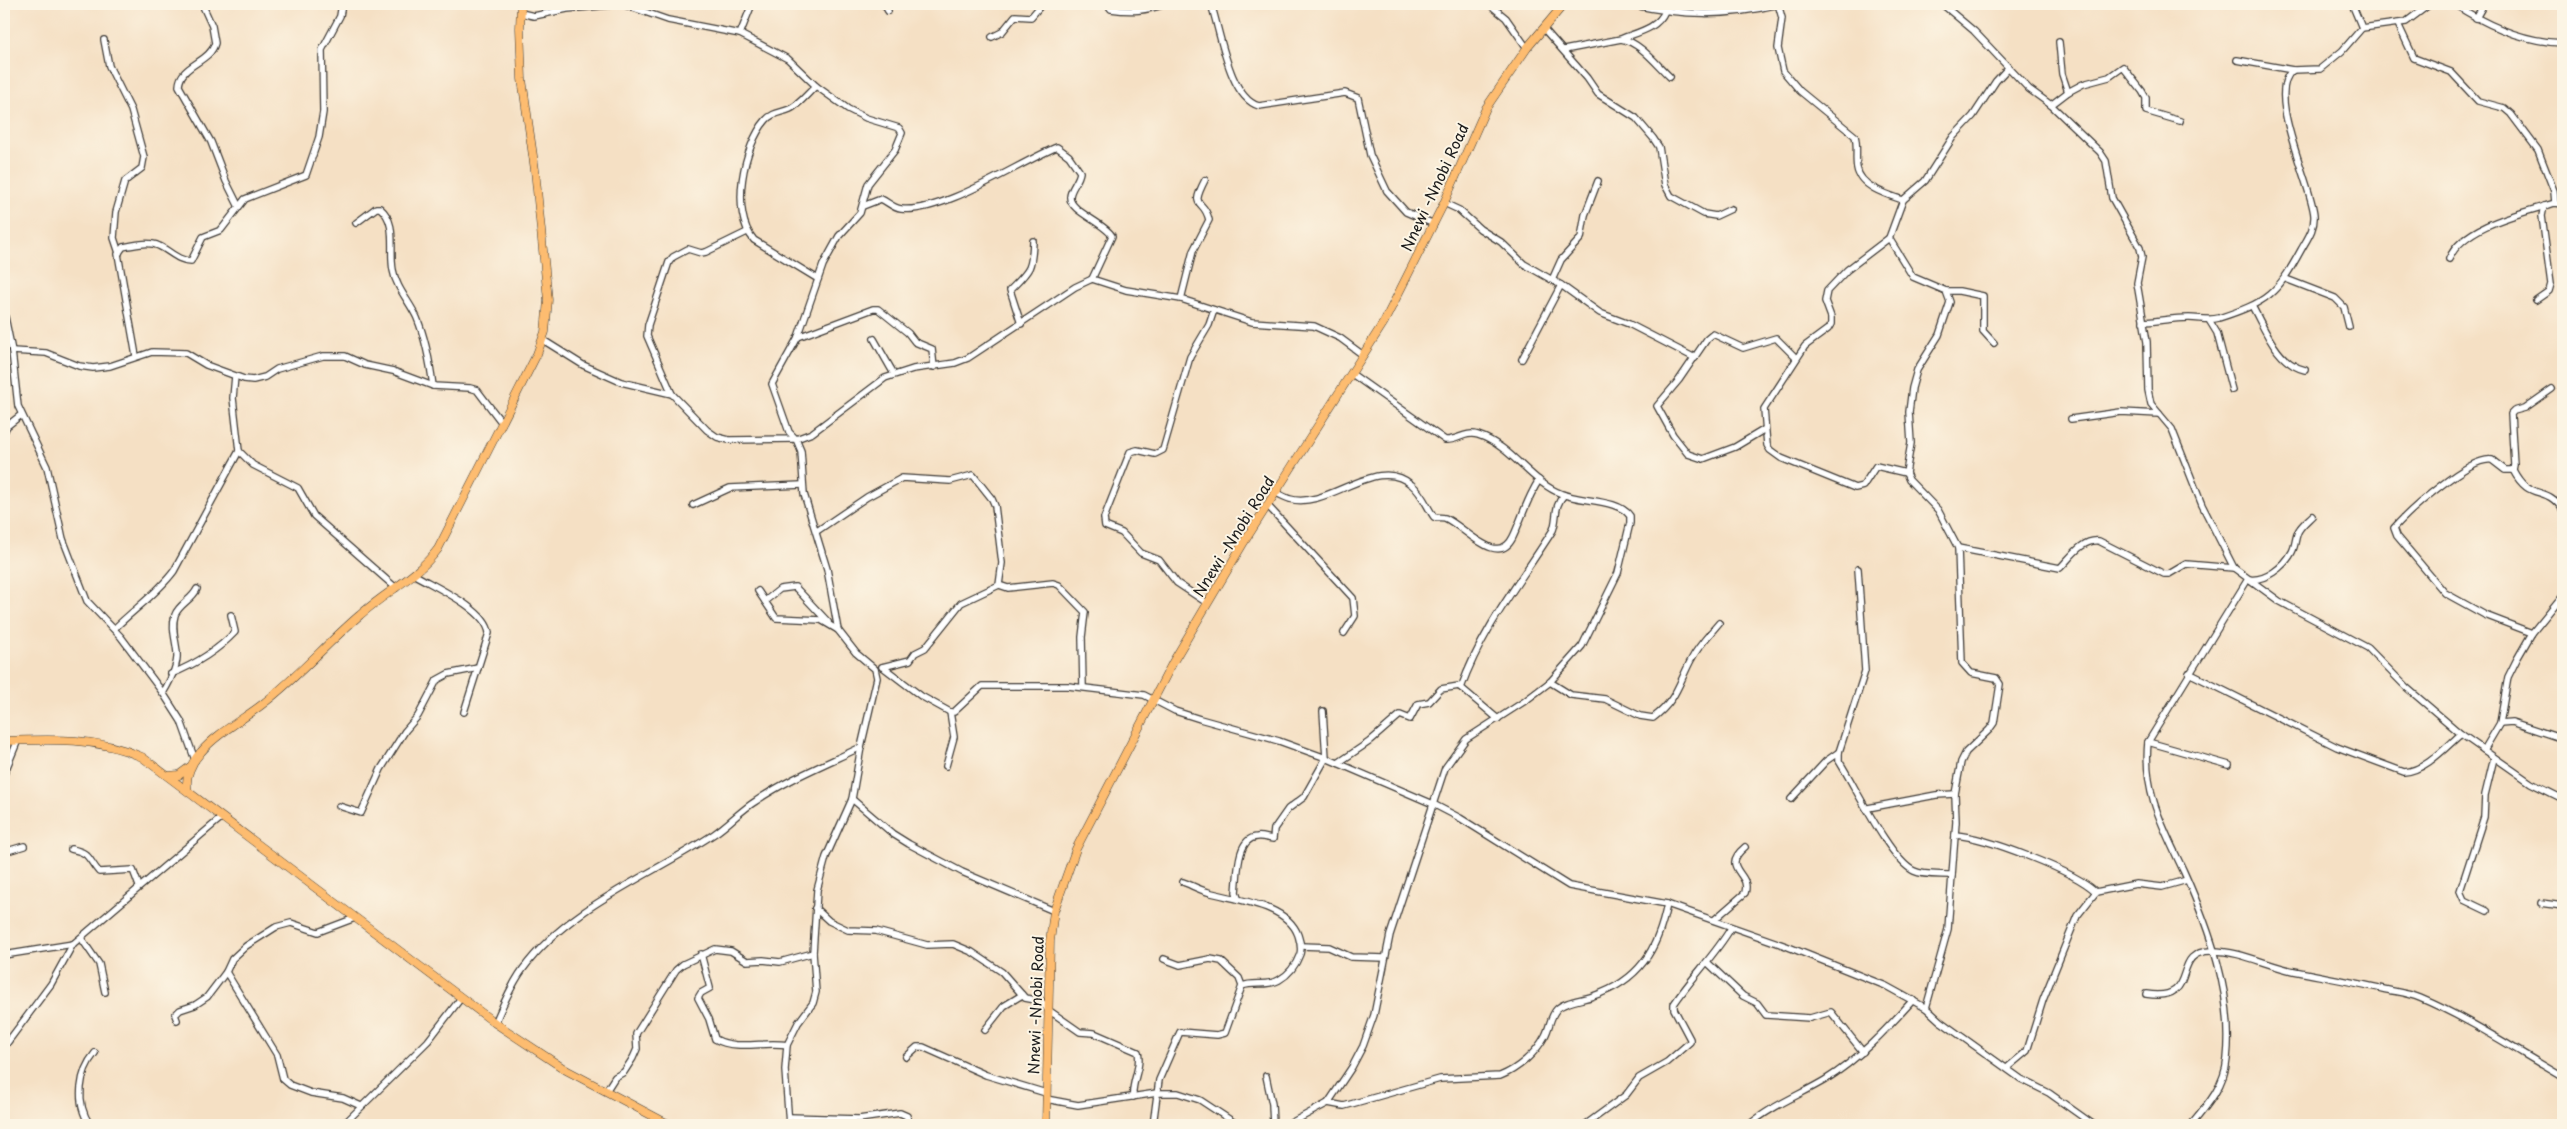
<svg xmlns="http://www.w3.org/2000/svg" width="2567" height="1129" font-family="'Playpen Sans',sans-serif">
<rect width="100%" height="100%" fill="#fcf5e5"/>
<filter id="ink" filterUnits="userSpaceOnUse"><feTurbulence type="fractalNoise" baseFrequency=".02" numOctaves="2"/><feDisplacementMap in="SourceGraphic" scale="10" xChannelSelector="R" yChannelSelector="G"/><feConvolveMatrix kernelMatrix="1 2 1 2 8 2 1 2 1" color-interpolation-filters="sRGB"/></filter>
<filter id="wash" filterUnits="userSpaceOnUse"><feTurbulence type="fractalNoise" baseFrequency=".0096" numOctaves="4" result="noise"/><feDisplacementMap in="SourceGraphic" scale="20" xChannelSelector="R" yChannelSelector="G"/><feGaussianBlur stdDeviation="1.12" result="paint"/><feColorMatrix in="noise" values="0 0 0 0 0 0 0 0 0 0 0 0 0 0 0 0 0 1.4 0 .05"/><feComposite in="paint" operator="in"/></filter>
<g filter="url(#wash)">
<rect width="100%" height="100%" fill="#f5e0c4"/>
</g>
<g filter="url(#ink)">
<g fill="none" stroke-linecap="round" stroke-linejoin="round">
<g stroke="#3d3935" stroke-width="8">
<g id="minor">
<path d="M202,4L212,26L215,43C210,63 180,64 179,86L211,142L226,181L238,205"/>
<path d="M884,4L888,11"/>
<path d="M1107,4L1111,9C1131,12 1146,11 1165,4"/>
<path d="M1211,4C1220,30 1229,98 1259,106L1345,93L1358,98L1370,155L1387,191L1406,212L1434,224"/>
<path d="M1489,4L1506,18L1527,48"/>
<path d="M1630,4C1684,16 1725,17 1779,4"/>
<path d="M1778,4L1782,18L1778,48L1783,71L1800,91L1855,136C1858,146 1855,157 1857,168C1860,187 1888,195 1903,200"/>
<path d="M1942,4L1974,31L2029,89L2051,105L2100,152L2106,161L2112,198L2140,248L2142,257L2137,283L2147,342L2148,390L2151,404L2172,429L2202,505L2234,568L2279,601L2368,648L2406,687L2461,734L2531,783L2563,799"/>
<path d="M2352,4L2362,28"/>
<path d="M2454,4C2486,25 2524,42 2563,43"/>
<path d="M521,13L534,16L567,9L622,4L668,20L740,34L788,59L816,86L848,109L866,118L899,128L902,133L895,150L868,184L860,213L839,236L823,265L798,337L772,384L789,432L796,439L801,451L804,494L827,569L838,630L856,653L875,669L877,678L861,747L852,799L826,857L817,890L813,953L816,992L813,1003L798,1023L787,1045L785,1070L789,1125"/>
<path d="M2476,18L2484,4"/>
<path d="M2398,24L2414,58L2451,72L2478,101L2504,108L2511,114L2538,150L2554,191L2555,203"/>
<path d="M1544,29L1587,78L1598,94L1636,118L1653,138L1659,147L1665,185L1671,196L1704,214L1716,216L1731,209"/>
<path d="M740,34L752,4"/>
<path d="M992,37L1002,32L1015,16L1031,17L1042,4"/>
<path d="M1623,38C1639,32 1658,28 1665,11"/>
<path d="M104,40L109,66L131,110L144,157L142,168L125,181L116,212L114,238L119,253"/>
<path d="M2059,42L2062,74L2068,92"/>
<path d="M1564,50L1621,39C1640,42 1656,64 1670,77"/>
<path d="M2237,60L2293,70"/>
<path d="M816,86C808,93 799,105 790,109C781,113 773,112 766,120C743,146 730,213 754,240L818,279"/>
<path d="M2051,105L2068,92L2083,84L2109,77L2123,67L2142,91L2146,98V111L2180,121"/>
<path d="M1444,203L1459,210L1480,229L1501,242L1524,264L1561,285L1600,313L1629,324L1695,358"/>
<path d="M863,206L881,199C888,202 893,208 901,209C942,214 1018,163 1057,147L1069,156L1080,172C1079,181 1070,189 1070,197C1069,211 1105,223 1112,236L1092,279"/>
<path d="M356,223L376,208H380C398,223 389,249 393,270C396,288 410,302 417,318C426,340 430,362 433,386"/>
<path d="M1889,238L1913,277L1946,291L1950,302L1939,335L1917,370L1912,388L1909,412L1911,443L1906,473L1909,480L1938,510L1958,548L1962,663L1971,673L1996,678L2000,684L1994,723L1989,730L1966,752L1961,762L1955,794L1956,822L1948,929L1926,1008"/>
<path d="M2449,259C2463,225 2523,213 2555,203L2563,204"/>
<path d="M2286,279L2335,298L2344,307L2349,327"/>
<path d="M1552,280L1561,260L1581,238L1585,215L1598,181"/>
<path d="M1946,291H1959L1983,296V331L1994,343"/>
<path d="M1181,299L1193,251L1209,220C1204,197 1189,211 1205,180"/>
<path d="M2536,300L2549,291L2551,284L2542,216L2544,206"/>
<path d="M2252,306C2265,329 2277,364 2305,370"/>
<path d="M4,312L12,351L18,406L47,467L63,539L87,601L121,637L163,693L181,721L195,760"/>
<path d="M2209,320L2217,333L2232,390"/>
<path d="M2143,322C2158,321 2174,318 2189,318C2200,318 2209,321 2219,318C2268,302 2277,294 2301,250C2307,239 2315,229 2314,215C2312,185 2264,92 2293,70L2320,69L2342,51L2362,28L2406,22L2430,4"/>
<path d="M1021,324L1010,290C1030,270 1032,270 1033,241"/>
<path d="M798,337L873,309H878L908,333L915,342L932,349L934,367"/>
<path d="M874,339L894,374"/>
<path d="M543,340L583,365L621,382L672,394L707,430L717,437L729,440L796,439L812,433L885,378L913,369L955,363L968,358L1075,287L1092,279L1126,290L1181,299L1252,322L1314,326L1340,338L1363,355"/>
<path d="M12,351L46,353L79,366L93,368L110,366L152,352L186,353L206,365L244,379L253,380L265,377L277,369L323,356H345L365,365L393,371L433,386L470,388L477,390L502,423"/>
<path d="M136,356L118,254L123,247C134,245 149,241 159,246C170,251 178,261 191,261L203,237L221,230L245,199L306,175L319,137L323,112L322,50L340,16L342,4"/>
<path d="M1522,359L1561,285"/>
<path d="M235,376L233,398L239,451L253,465L298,488L314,516L396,588"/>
<path d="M672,394L647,336L648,325L669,262L673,257L688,249L701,253L706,252L747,232"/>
<path d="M2071,419L2121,412L2159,414"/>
<path d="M1765,429L1735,447L1703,459L1688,454L1673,435L1657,406L1679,380L1707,339L1713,334L1743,348L1776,338L1796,358"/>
<path d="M4,432L7,426L21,415"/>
<path d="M2513,470C2530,503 2545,483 2563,510"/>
<path d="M1906,473L1876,466L1863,486L1855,488L1781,458L1770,450L1767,445L1764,409L1805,346L1828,329L1831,324V317L1825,301L1827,291L1847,270L1889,238L1903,200L1925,181L1953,137L1973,116L1996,81L2008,68"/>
<path d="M1276,493C1281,495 1286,498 1290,499C1329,510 1377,453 1412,485C1422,493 1427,507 1434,517C1438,518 1442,517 1445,518C1464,526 1498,569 1513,537C1522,518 1527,498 1539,480"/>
<path d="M693,505L730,488L802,485"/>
<path d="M1268,506L1353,598L1355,616L1344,633"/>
<path d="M817,531L867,497L902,478L950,481L973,475L992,499L995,506L1002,563L999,585L961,603L925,648L915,653L910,660L882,667"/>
<path d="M1958,548L2060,568C2071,557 2082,539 2099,541L2164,574H2169L2186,564L2234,568"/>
<path d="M1858,569L1865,671L1839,752V761C1855,786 1890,860 1914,871C1925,876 1940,874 1952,875"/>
<path d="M415,575C435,587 486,609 489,633L464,712"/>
<path d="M999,585L1008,588L1053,583L1059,585L1085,612L1082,637L1083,687"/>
<path d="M758,591L776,618L821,620L838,630"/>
<path d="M765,601L780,589L795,587L828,622"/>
<path d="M1207,603L1177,583L1159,560L1141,553L1122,533L1105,526L1104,518L1130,452L1137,450L1155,454L1163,450L1190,357L1209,325L1214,310"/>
<path d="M114,629C134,609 157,594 174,571L239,451"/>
<path d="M2532,633L2485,615L2445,593L2397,536L2394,528C2410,510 2470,456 2492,460L2505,470H2513L2514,465L2511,414L2514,411L2525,408L2552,389"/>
<path d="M883,667L921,696L950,712H954L982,686H1068L1144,695L1175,711L1200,719L1279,741L1326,758L1433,804L1460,818L1569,886L1667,904L1786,946L1886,986L1926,1008L1940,1021L2021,1079L2049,1093L2094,1125"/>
<path d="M2189,673L2337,747L2404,772C2425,771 2446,747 2461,734"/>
<path d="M171,674C196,664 216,652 235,632L231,615"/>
<path d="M1550,682L1571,695L1605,699L1640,716L1653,718C1676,701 1678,685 1691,660C1698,646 1709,635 1719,623"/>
<path d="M1461,688C1482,629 1520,582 1553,530C1558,517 1553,507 1564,495"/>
<path d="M163,693C169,683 178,665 177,653C176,640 171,628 175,615C179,604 192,600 197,589"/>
<path d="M2500,723L2512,722L2563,739"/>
<path d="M2148,742L2229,765"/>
<path d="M2484,750L2500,723L2508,677L2517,659L2532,633L2563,595"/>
<path d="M1338,763L1369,742L1400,715L1410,719L1418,704L1429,702L1441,689L1459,686L1498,719"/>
<path d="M946,766L954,737L950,712"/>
<path d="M4,774L18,740"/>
<path d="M852,799L893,834L909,844L962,872L1054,911"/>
<path d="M1791,799L1826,761L1839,752"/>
<path d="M339,806L361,813L381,769L405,731L418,716L437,680L448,674L478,668"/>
<path d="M1868,808L1936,795L1955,794"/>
<path d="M1955,835C1985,837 2075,871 2096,892L2136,884L2162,887L2187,880"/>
<path d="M71,849C91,853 87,858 99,872L133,870L139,886"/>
<path d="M4,852L24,846"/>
<path d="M1238,898L1236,892C1238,877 1236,838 1257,837C1263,836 1268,839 1273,839L1274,829L1288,809L1304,797L1326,758L1323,711"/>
<path d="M2541,903L2563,906"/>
<path d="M815,908L829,921L848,930L876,931L927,945L953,944L972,952L1002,972L1025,998L1041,1001L1047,1009L1080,1032L1094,1033L1138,1052C1142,1067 1131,1082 1133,1097"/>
<path d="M2487,911L2464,900L2460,891L2484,817L2485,795L2494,758"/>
<path d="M1714,920L1745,893C1752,872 1719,869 1745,847"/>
<path d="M81,938L99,964L105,992"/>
<path d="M1301,946L1329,947L1351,957L1385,958"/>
<path d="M701,954L710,988L701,993L698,998L709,1019L715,1039C737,1051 764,1041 787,1045"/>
<path d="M4,955L73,944L221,818"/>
<path d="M1164,959L1180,965L1210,959L1221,961L1239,978L1242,986"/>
<path d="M1708,963L1743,996L1757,1003L1766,1015L1810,1018L1831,1012L1863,1052"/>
<path d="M226,972L277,1055L283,1079L290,1085L311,1093L343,1098L361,1106"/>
<path d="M2146,994C2203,1003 2167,950 2213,951C2240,951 2268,966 2294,971C2324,977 2354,982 2383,989C2396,992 2408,993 2420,998C2470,1019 2516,1050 2563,1077"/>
<path d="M177,1020L175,1015L180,1010L195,1005L207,997L226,972L232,959L246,946L276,927L291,923L318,932L355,918"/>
<path d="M495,1023C503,1005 511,985 523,969C569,906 651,876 714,834C729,824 741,810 756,801C788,779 826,764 861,747"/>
<path d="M985,1030L1004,1006L1022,995"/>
<path d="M4,1047L51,984L73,944"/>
<path d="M906,1057L917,1047H923L986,1075L1046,1093"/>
<path d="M2008,1067L2027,1051L2043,1000L2077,916L2096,892"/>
<path d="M1266,1076L1272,1104L1273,1125"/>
<path d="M606,1091L615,1077L624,1072L633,1058L637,1049L636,1034L676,970L683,964L715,949L731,951L747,961L763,960L780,962L813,953"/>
<path d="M1046,1099L1078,1105L1157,1093H1178L1200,1100L1238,1125"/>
<path d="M1328,1103L1344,1106L1440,1079L1500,1076C1518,1069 1536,1053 1545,1036C1550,1027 1550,1016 1557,1009C1565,1001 1583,1000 1593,996C1639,981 1658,950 1667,904"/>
<path d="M789,1117L859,1119L900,1113L907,1116L908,1125"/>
<path d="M90,1125C75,1103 79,1072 95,1053"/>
<path d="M343,1125L428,1041L461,998"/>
<path d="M1153,1125L1159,1080L1180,1032L1217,1035L1225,1033L1242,986C1254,981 1267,987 1279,980C1290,974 1296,965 1300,954C1302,947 1300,942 1298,935C1287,904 1235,900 1208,892C1200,890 1191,885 1183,882"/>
<path d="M1287,1125L1328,1103L1352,1067L1363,1046L1374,1015L1390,935L1445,768L1466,739L1525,701L1550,682L1582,646L1618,573L1630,523V516C1619,499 1581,502 1562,494C1530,482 1512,446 1478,435C1465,431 1457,441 1445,440L1352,374"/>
<path d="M1585,1125L1626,1095L1639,1078L1667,1062L1690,1042V1039L1674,1009V1004C1692,977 1715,955 1731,928"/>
<path d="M1749,1125C1771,1106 1800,1095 1825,1080C1859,1059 1886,1030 1913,1000"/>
<path d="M2191,1125C2207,1106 2225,1085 2227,1059C2234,996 2209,928 2184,872C2163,827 2143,793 2148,742L2248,579C2265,582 2284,567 2292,552C2296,545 2295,536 2299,530C2302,525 2308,520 2312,516"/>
</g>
</g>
<g stroke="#3d3935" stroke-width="9">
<g id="major">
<path d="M4,741C52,739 97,737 142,757L495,1023L566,1070L670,1125"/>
<path d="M168,776L179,775L190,767"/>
<path d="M188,791C184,777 192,762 201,752C217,733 244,719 264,703C299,676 327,643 360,615C387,591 416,578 438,549L537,354L545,332L548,300L535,170L522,79L520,28L521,4"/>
<path d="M1046,1125L1050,941L1054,911L1076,849L1173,662L1244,542L1384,322L1444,203L1486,108L1527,48L1564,4"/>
</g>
</g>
<use href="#minor" stroke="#fff" stroke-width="5.5"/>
<use href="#major" stroke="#fdbc6f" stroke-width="8"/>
</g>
</g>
<g text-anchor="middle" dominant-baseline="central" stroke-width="4" stroke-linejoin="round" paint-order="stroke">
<g font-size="15" fill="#1c1c1c" stroke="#fcf5e5">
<text transform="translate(1434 187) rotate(-65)">Nnewi -Nnobi Road</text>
<text transform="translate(1233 536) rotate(-58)">Nnewi -Nnobi Road</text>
<text transform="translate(1035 1005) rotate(-88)">Nnewi -Nnobi Road</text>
</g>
</g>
<rect width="2567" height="1129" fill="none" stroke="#fcf5e5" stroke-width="20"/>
</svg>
